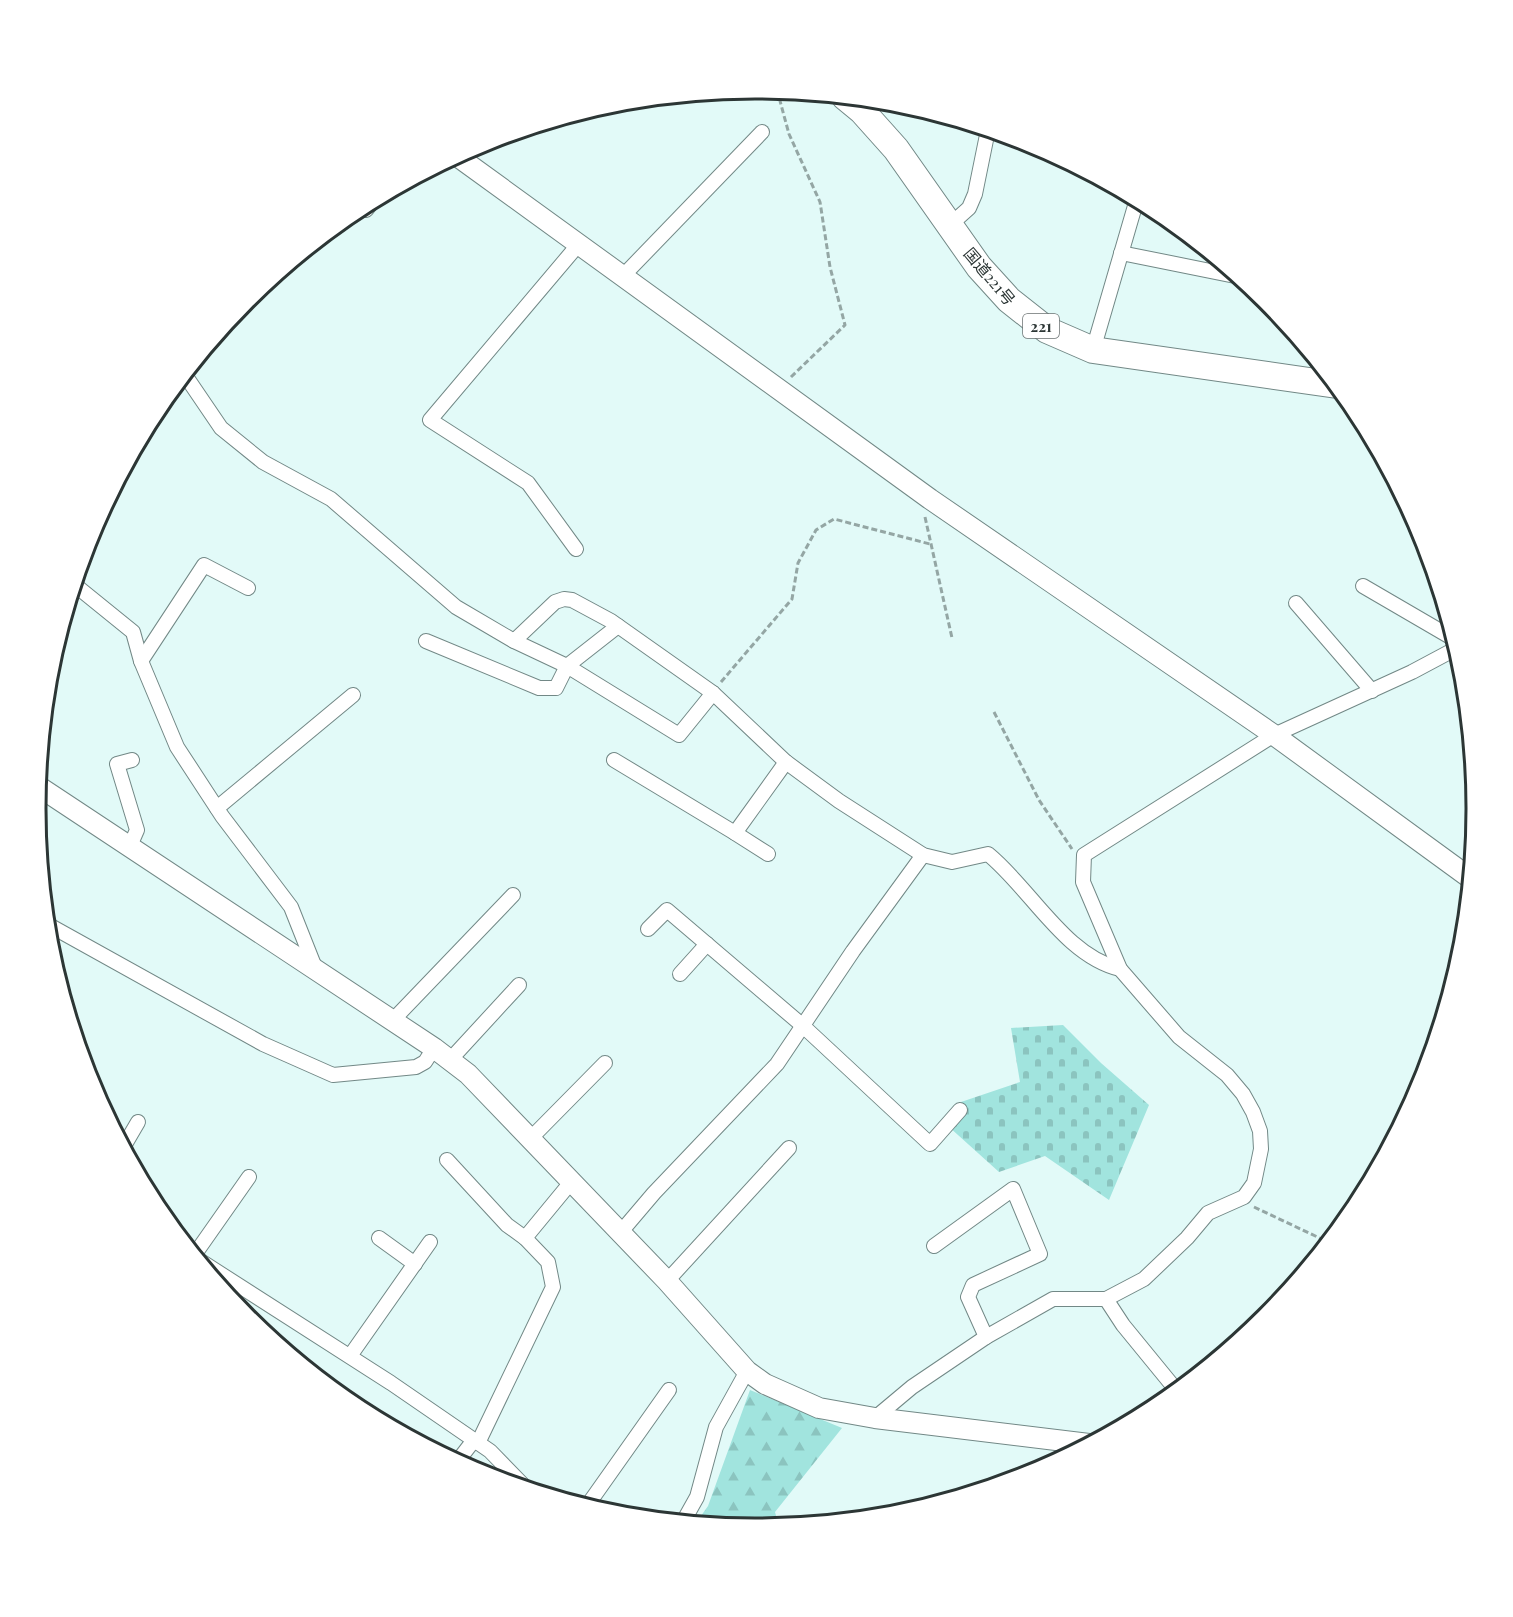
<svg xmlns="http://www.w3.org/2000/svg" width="1513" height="1617" font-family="'Playfair Display','Noto Sans JP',serif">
<defs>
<pattern id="forest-firs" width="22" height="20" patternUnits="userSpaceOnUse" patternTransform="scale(1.5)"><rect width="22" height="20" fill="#a1e4de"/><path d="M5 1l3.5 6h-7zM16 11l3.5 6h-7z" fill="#8bc4bf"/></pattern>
<pattern id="cemetery-stones" width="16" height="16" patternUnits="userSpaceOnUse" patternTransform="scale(1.5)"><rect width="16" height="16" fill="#a1e4de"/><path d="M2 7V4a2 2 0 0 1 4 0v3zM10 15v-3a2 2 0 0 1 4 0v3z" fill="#8bc4bf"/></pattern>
</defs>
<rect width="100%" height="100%" fill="#e2faf8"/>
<path fill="url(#forest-firs)" d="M750,1390L842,1428L775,1512L779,1527L756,1529L696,1523L708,1506Z"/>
<path fill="url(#cemetery-stones)" d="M1063,1025L1101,1063L1149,1105L1109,1200L1045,1156L999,1172L948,1126L961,1102L1020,1082L1011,1028Z"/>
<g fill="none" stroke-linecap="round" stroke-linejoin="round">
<g stroke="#728886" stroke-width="16">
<g id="street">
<path d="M366,210L374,200"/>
<path d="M950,225L969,208L975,194L988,130"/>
<path d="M1121,253L1240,277"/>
<path d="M622,277L762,132"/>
<path d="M1093,350L1137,199"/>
<path d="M185,375L221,428L263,462L331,499L456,607L514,641L555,602L564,599L572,600L611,621L713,693L786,762L839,801L923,855L952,862L988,854C1031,889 1065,956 1120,969"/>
<path d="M576,549L528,483L430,420L578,245"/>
<path d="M75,585L133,632L141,661L177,747L222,816L291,907L316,970"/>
<path d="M1363,586L1454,639"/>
<path d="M1296,603L1372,691"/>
<path d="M426,641L539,688H556L567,666L618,626"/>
<path d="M514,641L567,666L679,735L713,693"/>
<path d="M141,661L204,565L248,588"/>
<path d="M614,760L735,833L786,762"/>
<path d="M217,808L353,695"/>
<path d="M735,833L768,854"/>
<path d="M130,846L137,830L117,764L132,760"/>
<path d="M47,924L263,1044L333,1075L416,1067L425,1062L434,1048"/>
<path d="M648,929L667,910L803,1026L930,1144L960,1110"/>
<path d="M680,974L707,944"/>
<path d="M393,1020L513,895"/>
<path d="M450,1060L519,985"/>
<path d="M531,1138L605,1063"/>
<path d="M124,1146L138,1122"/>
<path d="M447,1160L507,1225L525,1238"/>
<path d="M620,1233L654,1193L777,1064L853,951L923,855"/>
<path d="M379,1238L415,1264"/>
<path d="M934,1246L1013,1189L1040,1254L973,1285L968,1297L986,1337"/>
<path d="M195,1254L249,1177"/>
<path d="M199,1260L391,1383L490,1451L525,1487"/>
<path d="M667,1281L789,1148"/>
<path d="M1106,1299L1123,1325L1177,1391"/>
<path d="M350,1356L430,1242"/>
<path d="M875,1418L912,1387L986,1337L1053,1299H1106L1144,1279L1187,1238L1208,1213L1244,1197L1254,1183L1261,1149L1260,1131L1253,1112L1243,1094L1227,1075L1179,1037L1120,969L1083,882L1084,855L1274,735L1412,672L1457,648"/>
<path d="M478,1443L553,1287L548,1262L525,1238L572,1181"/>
<path d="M457,1462L474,1440"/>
<path d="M587,1506L669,1390"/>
<path d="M683,1522L697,1497L716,1427L747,1371"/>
</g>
</g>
<g stroke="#728886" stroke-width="22">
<g id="secondary">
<path d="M457,156L930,499L1274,735L1470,878"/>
<path d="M38,786L434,1048L468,1074L667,1281L747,1371L765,1384L819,1408L875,1418L1089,1444"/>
</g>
</g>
<g stroke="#728886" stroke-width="28">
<path id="highway" d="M845,97L862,111L896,149L979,267L1009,300L1047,330L1093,350L1337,385"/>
</g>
<g stroke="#94a6a4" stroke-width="3" stroke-dasharray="6 3" stroke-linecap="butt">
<path d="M777,90L789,134L820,202L830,267L845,325L791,377"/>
<path d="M925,517L952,638"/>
<path d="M721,682L792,599L798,563L816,530L834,519L930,544"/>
<path d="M994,712L1039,800L1072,849"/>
<path d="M1254,1207L1328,1242"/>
</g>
<use href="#street" stroke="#fff" stroke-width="14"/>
<use href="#secondary" stroke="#fff" stroke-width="20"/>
<use href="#highway" stroke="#fff" stroke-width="26"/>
</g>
<g text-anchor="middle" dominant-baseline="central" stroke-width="4.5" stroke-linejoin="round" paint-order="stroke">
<rect fill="#fff" stroke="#6b7272" stroke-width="1.5" x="1023" y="314" width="36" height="24" rx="4.5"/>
<g font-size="15" font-weight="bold" fill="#2c3635">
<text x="1041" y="326">221</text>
</g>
<g font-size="16" fill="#2c3635" stroke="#fff">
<text transform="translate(990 276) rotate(50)">国道221号</text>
</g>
</g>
<path d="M0 0H1513V1617H0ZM755 99H757A709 709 0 0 1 1466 808V809A709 709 0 0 1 757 1518H755A709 709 0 0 1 46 809V808A709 709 0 0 1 755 99Z" fill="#fff" fill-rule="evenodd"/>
<path fill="none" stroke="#2c3635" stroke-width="3" d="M755 99H757A709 709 0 0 1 1466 808V809A709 709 0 0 1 757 1518H755A709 709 0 0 1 46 809V808A709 709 0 0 1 755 99Z"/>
</svg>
